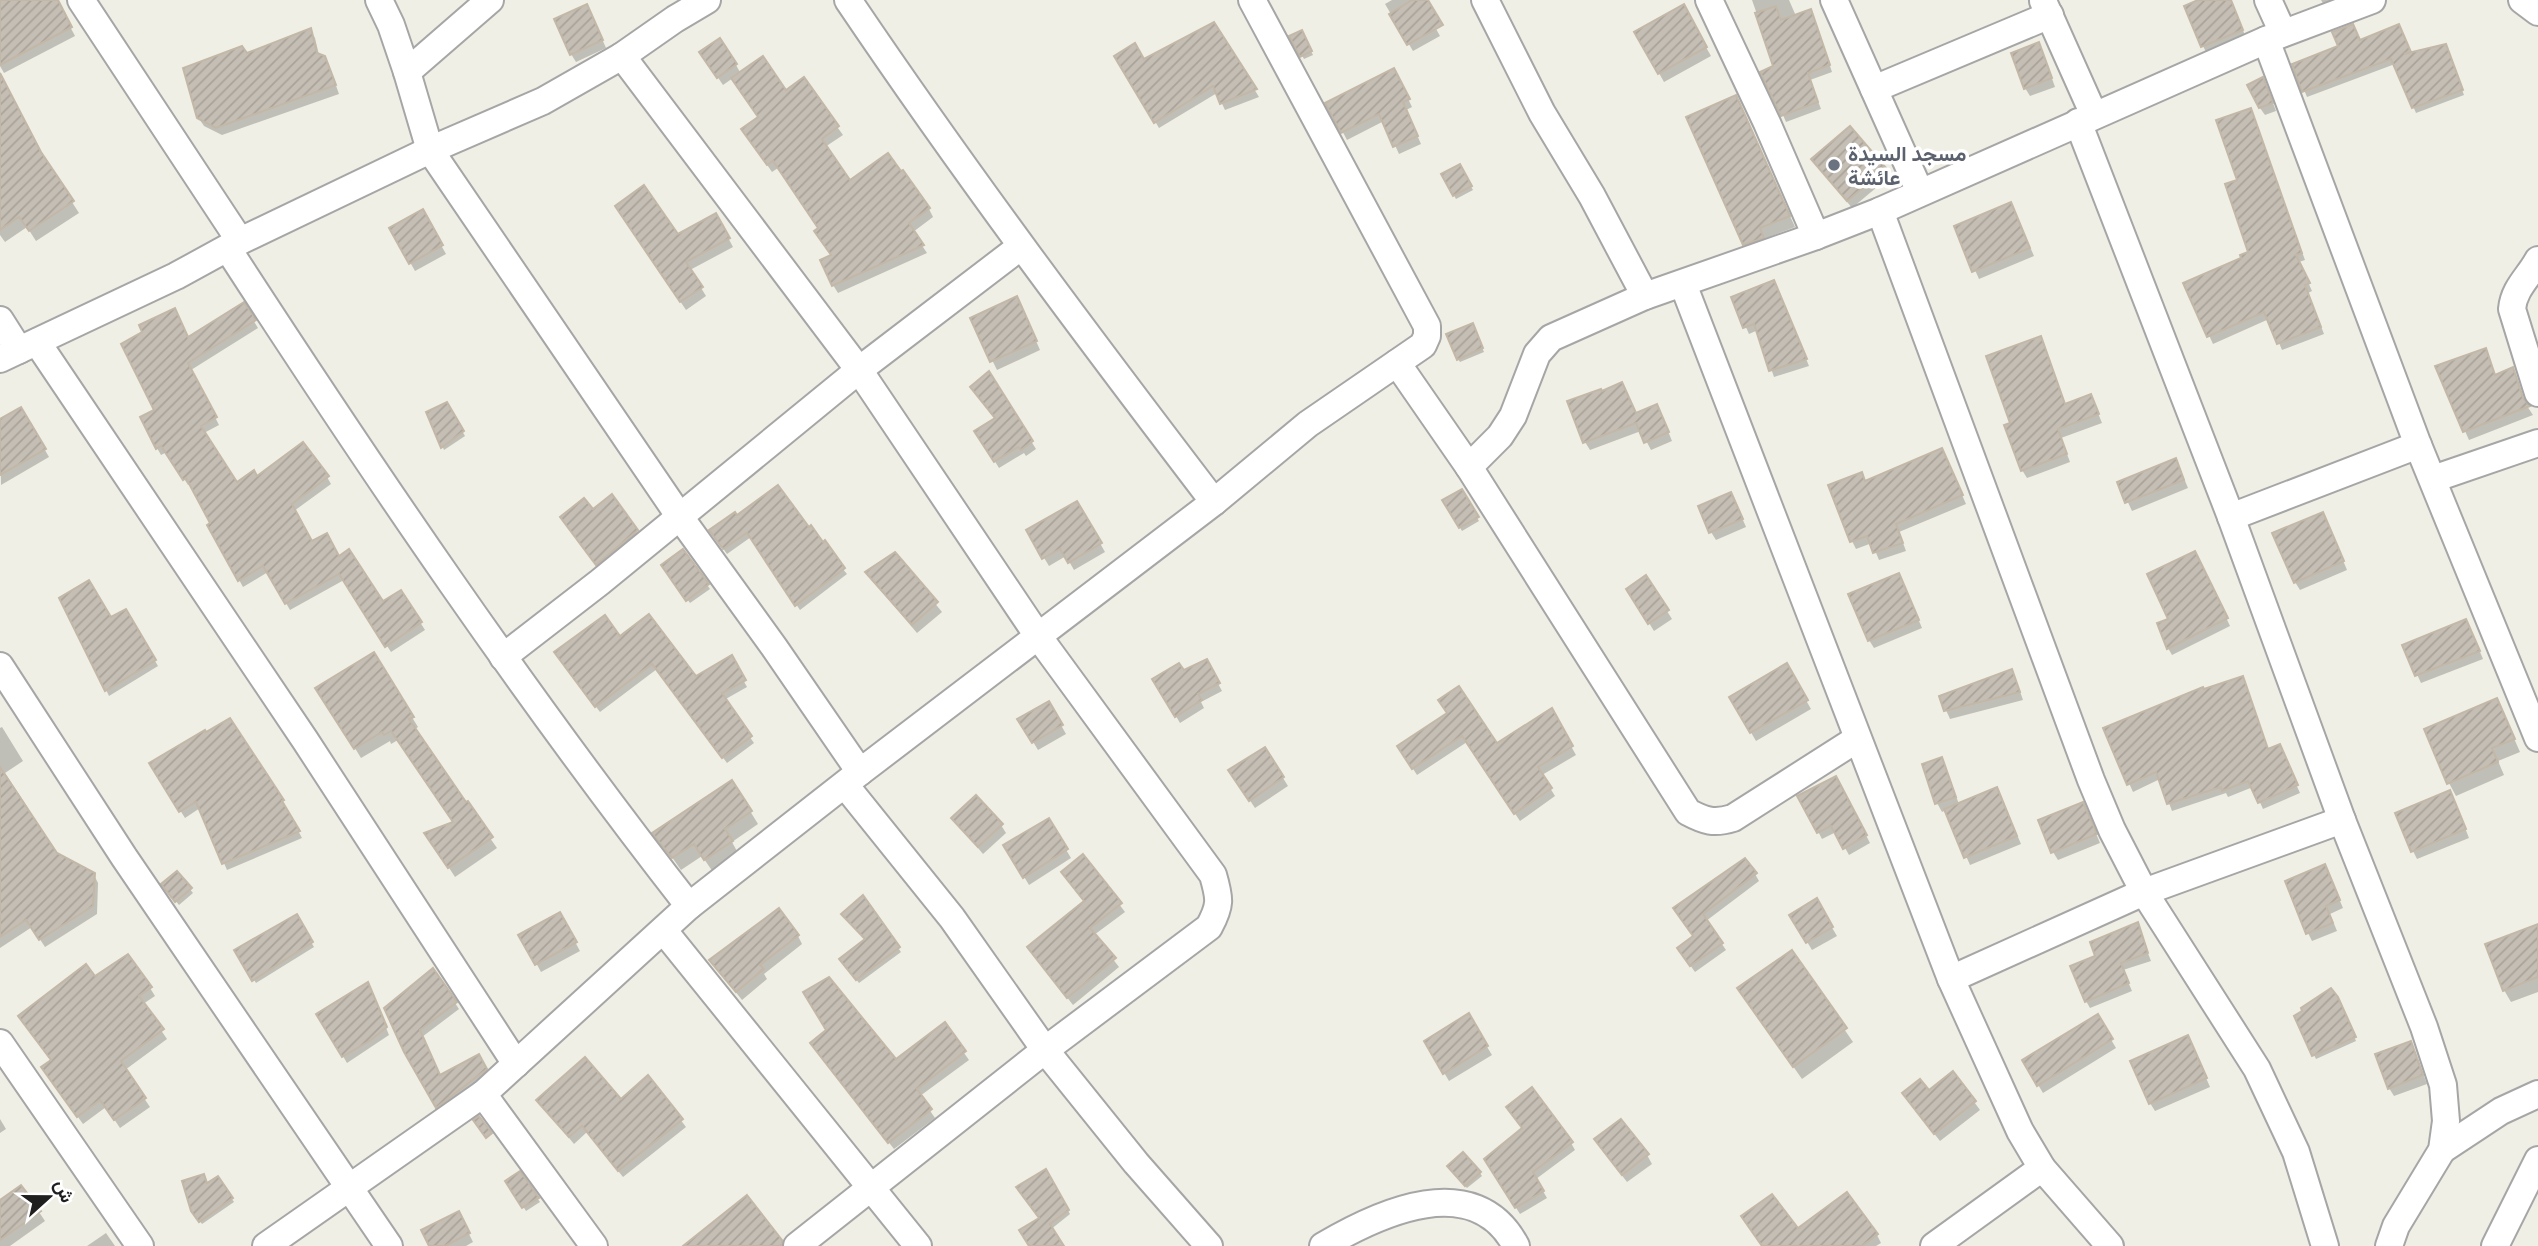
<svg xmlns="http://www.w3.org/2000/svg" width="2538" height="1246" font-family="'Archivo Narrow',Vazirmatn,sans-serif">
<defs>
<pattern id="building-hatch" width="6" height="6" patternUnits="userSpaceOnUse" patternTransform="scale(1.75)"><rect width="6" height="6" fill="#c5beb4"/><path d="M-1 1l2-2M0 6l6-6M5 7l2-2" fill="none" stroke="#a9a39a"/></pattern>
</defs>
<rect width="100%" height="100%" fill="#f0efe5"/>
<g fill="#0003">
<path d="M0,0H56L75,36L4,73L0,66Z"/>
<path d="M1392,0H1420L1440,36L1413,51L1385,4Z"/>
<path d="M1752,0H1789L1796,16L1814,18L1832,72L1810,80L1821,109L1786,122L1783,115L1775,66Z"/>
<path d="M2203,0H2231L2246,38L2207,54L2203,46Z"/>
<path d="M2321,0H2338L2324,5Z"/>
<path d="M1683,7L1711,56L1664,82L1636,32Z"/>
<path d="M591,14L606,48L576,62L571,54Z"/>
<path d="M1214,24L1259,97L1225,110L1217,93L1159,128L1117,57L1144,62Z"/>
<path d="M310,30L315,38L319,55L324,57L329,66L339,94L222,135L204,126L198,117L247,56Z"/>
<path d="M1301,32L1313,55L1304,59L1292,37Z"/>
<path d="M2402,32L2411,54L2446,46L2464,95L2416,113L2395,64L2307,97L2294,65L2360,42Z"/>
<path d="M2043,53L2055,87L2030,96L2025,88Z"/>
<path d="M706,60L736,65L741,74L785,93L803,80L843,135L825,147L849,183L929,209L933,217L913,232L927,253L838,293L833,285V256L819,229L778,168L772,172L748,137L760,118L733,78L723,85Z"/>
<path d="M1398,78L1412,107L1406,110L1421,144L1399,154L1384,121L1347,140L1328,104Z"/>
<path d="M2267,87L2276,111L2265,115L2260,108Z"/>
<path d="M1736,97L1795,227L1764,239L1769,249L1751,255L1744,244Z"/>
<path d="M0,110L43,157L79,213L36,241L27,227L5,242L0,235Z"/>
<path d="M2250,110L2305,260L2299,262L2312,291L2308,293L2324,334L2282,350L2269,319L2213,344L2186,284L2243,258L2251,253L2239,181Z"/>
<path d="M1813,159L1884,169L1889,177L1852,208Z"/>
<path d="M1459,166L1473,190L1456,199L1443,175Z"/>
<path d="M422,211L446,254L415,271L391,228Z"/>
<path d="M2015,213L2034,256L1979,279L1956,227Z"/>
<path d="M622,214L677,236L716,215L733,247L690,270L706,296L686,310Z"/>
<path d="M1777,288L1809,366L1774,377L1758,330L1749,334L1733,298Z"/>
<path d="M243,304L258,328L191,370L219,425L204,433L237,484L257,478L327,477L331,484L294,511L311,543L338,558L383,604L401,592L425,630L391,652L344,580L290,610L268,572L243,587L209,525L212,523L191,484L188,485L167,452L161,455L157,448L156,411L188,339Z"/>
<path d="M1021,307L1040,350L997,370L972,319Z"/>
<path d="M1474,329L1484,352L1460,362L1458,359Z"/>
<path d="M2041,338L2066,405L2091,396L2102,423L2061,438L2070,462L2027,478L2022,470L2012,424Z"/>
<path d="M2485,350L2496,376L2512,369L2525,403L2533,415L2469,440L2437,367Z"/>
<path d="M989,374L1036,449L1026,456L1024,453L999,468L977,432L997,419Z"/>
<path d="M447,405L465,436L444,450L428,413Z"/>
<path d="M21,409L49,457L1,485L0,421Z"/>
<path d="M1661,414L1672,441L1651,450L1641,431L1590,450L1585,442L1636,415Z"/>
<path d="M1946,458L1966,504L1899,532L1906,551L1879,560L1872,543L1856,549L1852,541L1865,482Z"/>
<path d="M2180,469L2188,488L2132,511L2119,483Z"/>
<path d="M1461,491L1479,521L1462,531L1444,501Z"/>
<path d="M611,497L640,537L600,570L566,524L593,511Z"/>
<path d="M1735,502L1746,527L1716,540L1711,532Z"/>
<path d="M1077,503L1105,552L1074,570L1066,556L1049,566L1028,531Z"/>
<path d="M2327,522L2347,570L2300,590L2295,582Z"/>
<path d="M809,529L847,574L800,610L751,537L727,554L711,531Z"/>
<path d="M683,551L710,589L690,603L666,569Z"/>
<path d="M895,554L942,612L917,633L872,580Z"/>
<path d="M2199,561L2230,626L2172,655L2168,648L2170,620Z"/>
<path d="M1646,578L1672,619L1654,631L1628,589Z"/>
<path d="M1903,583L1922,628L1874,648L1869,640Z"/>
<path d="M62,598L111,619L125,611L158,666L109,696Z"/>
<path d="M2470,628L2483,659L2421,683L2404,646Z"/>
<path d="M619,638L696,678L731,658L747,687L724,700L754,743L727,763L657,669L600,712L560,659Z"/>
<path d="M373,654L418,727L414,730L497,848L455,877L433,843L455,823L398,740L391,744L390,741L361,758L318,688Z"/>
<path d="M1206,661L1222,691L1201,702L1204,708L1180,723L1155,680L1183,673Z"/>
<path d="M1786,666L1811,709L1756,741L1731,698Z"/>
<path d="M2242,678L2269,751H2281L2300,793L2263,809L2253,787L2228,797L2226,793L2172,811L2160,779L2133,792L2105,729Z"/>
<path d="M2016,680L2023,700L1950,719L1946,710Z"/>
<path d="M2497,700L2520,752L2498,761L2504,775L2456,796L2449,783Z"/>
<path d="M1049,704L1066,734L1038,750L1020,720Z"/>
<path d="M1551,711L1576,755L1542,775L1555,796L1520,821L1467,742L1417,775L1399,747L1449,714L1497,745Z"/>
<path d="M229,720L282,801L302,838L227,870L200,808L185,818L151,764Z"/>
<path d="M2,727L23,761L5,773L28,808L26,809L56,854L94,875L98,883L97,914L45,947L32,927L0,948V728Z"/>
<path d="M1942,759L1959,804L2001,797L2021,844L1970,865L1946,810L1942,812L1937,803L1924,765Z"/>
<path d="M1235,778H1283L1288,786L1255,808Z"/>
<path d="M1836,778L1870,843L1849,855L1836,832L1822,839L1800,797Z"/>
<path d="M2454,800L2469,838L2417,859L2413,851Z"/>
<path d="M750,811L758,824L732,842L739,855L713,872L702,856L681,870L655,833Z"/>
<path d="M2087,812L2100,843L2058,860L2053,852Z"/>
<path d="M953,818L1001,825L1006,833L983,854Z"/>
<path d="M1048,820L1071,858L1029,885L1006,846Z"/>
<path d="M1083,856L1125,912L1094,935L1119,967L1073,1005L1029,948L1085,903L1067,880Z"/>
<path d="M177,873L193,893L179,905L165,888Z"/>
<path d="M1755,874L1759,881L1706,921L1726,950L1695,972L1683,955L1694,937L1679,915Z"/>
<path d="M2329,875L2343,908L2330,914L2337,931L2312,941L2308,933Z"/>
<path d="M862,898L901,952L859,983L843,963L866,940Z"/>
<path d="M1816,901L1837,936L1812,950L1791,915Z"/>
<path d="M560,914L580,951L541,972L521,935Z"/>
<path d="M296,917L314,947L256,983L236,951Z"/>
<path d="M2137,925L2151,961L2123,970L2132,991L2090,1008L2086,1001L2097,957Z"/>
<path d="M2538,926V992L2511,1002L2504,990Z"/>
<path d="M798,936L802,944L764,974L767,979L742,1000L711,961Z"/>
<path d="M1791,952L1853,1042L1802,1079L1747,1001Z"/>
<path d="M95,979L150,988L155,996L143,1004L167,1039L125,1070L150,1107L120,1128L106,1107L83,1124L48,1075Z"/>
<path d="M371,991L389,1035L347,1063L318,1014Z"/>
<path d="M455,1003L459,1009L422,1037L440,1077L479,1056L490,1076L441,1113L406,1051L386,1008Z"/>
<path d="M2339,1003L2356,1041L2316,1059L2296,1017Z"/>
<path d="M1468,1016L1492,1055L1449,1081L1426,1042Z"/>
<path d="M2097,1016L2116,1048L2043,1093L2024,1061Z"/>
<path d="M944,1025L969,1060L920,1096L935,1118L894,1149L817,1051L896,1062Z"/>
<path d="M2411,1043L2427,1084L2394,1096L2389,1088Z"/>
<path d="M2192,1046L2210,1087L2155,1111L2150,1103Z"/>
<path d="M1953,1073L1980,1110L1940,1141L1909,1102L1928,1093Z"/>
<path d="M648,1077L686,1127L623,1177L587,1132L574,1144L539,1101H621Z"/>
<path d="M0,1119L6,1129L0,1133Z"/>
<path d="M1571,1143L1575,1150L1536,1179L1547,1198L1520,1214L1486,1160Z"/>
<path d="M1601,1148L1647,1155L1652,1164L1627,1182Z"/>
<path d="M1451,1170L1480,1173L1482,1176L1467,1188Z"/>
<path d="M1045,1172L1070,1214L1050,1230Z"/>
<path d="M520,1174L540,1202L526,1211L507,1181Z"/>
<path d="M217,1178L234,1202L202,1224L193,1211L207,1185Z"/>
<path d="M0,1203L39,1212L45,1221L10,1246H0Z"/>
<path d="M463,1222L473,1242L466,1246H431Z"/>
<path d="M1798,1231L1877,1235L1881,1243L1876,1246H1762Z"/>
<path d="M106,1233L115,1246H87Z"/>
</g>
<g fill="url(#building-hatch)" stroke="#c3b8a7" stroke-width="2">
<path d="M0,0H58L72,27L0,65Z"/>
<path d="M1412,0H1428L1443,25L1407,45L1389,14Z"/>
<path d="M2198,0H2231L2243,30L2201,47L2184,6Z"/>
<path d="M587,4L603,40L570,55L554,19Z"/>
<path d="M1684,4L1707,47L1658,74L1634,32Z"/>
<path d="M1776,6L1781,20L1811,9L1830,65L1808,73L1818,102L1781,116L1760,72L1773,66L1755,13Z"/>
<path d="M1214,22L1257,89L1220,104L1213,86L1154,123L1114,56L1135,43L1144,59Z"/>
<path d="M2353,24L2360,40L2399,24L2411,52L2404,54L2446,44L2463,90L2412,108L2391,59L2302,92L2292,64L2338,46L2332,32Z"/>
<path d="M311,28L317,53L325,56L336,85L216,128L197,118L183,68L242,46L247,53Z"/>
<path d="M1302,30L1312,51L1300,57L1289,36Z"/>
<path d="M720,38L737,64L717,78L699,52Z"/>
<path d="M2039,42L2052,78L2024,89L2011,53Z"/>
<path d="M763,56L786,90L804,77L839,126L822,139L850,180L888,153L901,171L903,170L930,208L909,223L924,245L832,286L820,260L831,255L814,231L818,228L773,161L767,165L741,129L758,117L731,78Z"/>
<path d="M1394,68L1410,99L1403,102L1418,136L1393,147L1379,114L1341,133L1325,103Z"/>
<path d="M0,73L41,152L74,201L29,231L19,217L0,230Z"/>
<path d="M2263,77L2273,103L2259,108L2247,85Z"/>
<path d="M1736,95L1790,216L1760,228L1764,238L1743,245L1686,117Z"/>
<path d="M2251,108L2302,253L2296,255L2310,283L2305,285L2321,327L2277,344L2264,312L2207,337L2183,283L2241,258L2240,255L2248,252L2225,184L2237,180L2216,120Z"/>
<path d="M1850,126L1886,168L1847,201L1811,159Z"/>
<path d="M1460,164L1472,186L1453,196L1441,174Z"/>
<path d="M644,185L678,234L716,213L730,238L686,262L703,287L680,302L615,206Z"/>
<path d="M2011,202L2030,248L1972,272L1954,226Z"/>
<path d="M423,209L443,245L409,264L389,228Z"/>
<path d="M1774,280L1807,359L1769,371L1754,324L1743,328L1731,297Z"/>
<path d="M1017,296L1037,341L990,362L970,318Z"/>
<path d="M244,302L256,320L188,363L217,417L201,426L237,482L254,470L257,476L303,442L329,476L292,504L312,541L327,533L339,556L349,549L383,601L401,590L422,622L385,647L339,574L285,604L263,566L238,581L207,525L210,523L186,478L183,480L161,446L156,449L140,417L154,410L121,344L142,332L139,325L175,308L188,337Z"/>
<path d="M1473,323L1483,348L1457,360L1446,334Z"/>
<path d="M2041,336L2065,404L2091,394L2099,414L2058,429L2067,454L2021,471L2004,425L2010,423L1986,356Z"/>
<path d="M2486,348L2495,375L2513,367L2523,398L2530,406L2463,432L2435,366Z"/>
<path d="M989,371L1033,441L1021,450L1018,447L994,462L974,431L995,418L970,387Z"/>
<path d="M1622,382L1636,413L1657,404L1669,432L1644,443L1636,423L1583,443L1567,401L1601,389L1602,391Z"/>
<path d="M447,402L464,431L441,448L426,412Z"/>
<path d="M21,407L46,449L0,475V419Z"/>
<path d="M1942,448L1963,495L1896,524L1903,543L1873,553L1867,536L1850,542L1828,485L1862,472L1865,481Z"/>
<path d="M2176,458L2184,480L2125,503L2117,482Z"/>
<path d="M778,485L809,527L811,525L823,542L825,540L845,568L795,606L747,533L723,549L709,530L735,512L737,515Z"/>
<path d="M1462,489L1479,517L1459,528L1442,500Z"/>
<path d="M1731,492L1743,519L1709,533L1698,506Z"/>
<path d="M612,494L638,530L596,565L560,517L584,498L593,509Z"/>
<path d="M1077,501L1102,543L1068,563L1060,549L1042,559L1026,530Z"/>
<path d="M2323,512L2344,561L2294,583L2272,533Z"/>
<path d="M683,549L709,584L686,601L661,565Z"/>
<path d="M2195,551L2228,618L2167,649L2157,623L2168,619L2147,574Z"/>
<path d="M895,552L938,602L912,625L865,572Z"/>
<path d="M1899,573L1919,620L1868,641L1848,594Z"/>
<path d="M1646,575L1669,610L1648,624L1626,589Z"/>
<path d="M89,580L111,617L126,609L156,660L105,691L59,598Z"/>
<path d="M649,614L696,676L732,655L746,680L722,693L752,736L722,758L652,664L595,707L554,652L605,615L620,636Z"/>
<path d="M2466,619L2480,651L2415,676L2402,645Z"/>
<path d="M374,652L414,717L409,719L466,802L468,801L493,837L448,868L424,833L453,822L391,731L384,735L382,732L354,749L315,688Z"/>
<path d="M1207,659L1220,683L1198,694L1202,700L1175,717L1152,679L1179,663L1184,670Z"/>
<path d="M1787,663L1808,700L1750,733L1729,697Z"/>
<path d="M2012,669L2020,692L1944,711L1939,696Z"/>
<path d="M2243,676L2268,749L2280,744L2298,785L2258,803L2248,781L2222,791L2221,787L2167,804L2156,772L2127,785L2103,728L2203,687L2204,689Z"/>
<path d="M1459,686L1497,743L1552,708L1573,746L1538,767L1552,788L1514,814L1462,736L1412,769L1397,746L1447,713L1438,700Z"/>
<path d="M2497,698L2515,739L2492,748L2498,762L2447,784L2424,729Z"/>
<path d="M1049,701L1063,725L1032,743L1017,719Z"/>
<path d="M230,718L284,800L282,801L300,831L222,864L196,802L179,812L149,763L205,730L206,732Z"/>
<path d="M1265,747L1284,777L1249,801L1228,770Z"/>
<path d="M1942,757L1956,797L1935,804L1922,764Z"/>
<path d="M0,767L57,853L95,873L93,906L39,940L26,920L0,937Z"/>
<path d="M1836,776L1867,835L1843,849L1831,826L1817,833L1797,796Z"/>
<path d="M732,780L752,811L725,829L733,841L704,860L694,844L672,858L652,833Z"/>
<path d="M1997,787L2017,836L1964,858L1944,809Z"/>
<path d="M2450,790L2466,829L2411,852L2395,813Z"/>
<path d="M976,795L1003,824L978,847L951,818Z"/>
<path d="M2083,802L2097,834L2051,853L2038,820Z"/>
<path d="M1049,818L1068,849L1023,878L1003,845Z"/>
<path d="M1083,854L1122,903L1090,928L1116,958L1067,998L1027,947L1084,901L1061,872Z"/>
<path d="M1745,858L1757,873L1703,914L1723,943L1690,966L1677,948L1693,936L1673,908Z"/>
<path d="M2325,864L2340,900L2326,906L2333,923L2306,934L2285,881Z"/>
<path d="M177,871L192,888L175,902L161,884Z"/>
<path d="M863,895L900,947L856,980L839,959L865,939L841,914Z"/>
<path d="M1817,898L1833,927L1806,943L1789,915Z"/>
<path d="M779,908L799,935L760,965L764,969L736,992L709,960Z"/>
<path d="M560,912L577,942L535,965L518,935Z"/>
<path d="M297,914L313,942L252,981L234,950Z"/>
<path d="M2138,922L2148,953L2121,963L2129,983L2085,1002L2070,966L2095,956L2090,942Z"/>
<path d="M2538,924V977L2503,991L2485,944Z"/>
<path d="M1792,950L1847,1028L1793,1067L1737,988Z"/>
<path d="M128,954L152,987L139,996L164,1029L121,1061L146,1098L114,1120L100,1100L77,1117L41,1067L51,1060L18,1016L86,964L95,976Z"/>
<path d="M433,968L457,1002L420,1030L440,1075L479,1054L487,1069L436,1108L404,1052L384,1008Z"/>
<path d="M829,977L896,1059L945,1022L966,1051L917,1089L932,1109L888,1143L810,1043L826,1030L803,992Z"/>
<path d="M368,982L387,1027L371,1040L342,1057L316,1014Z"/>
<path d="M2331,988L2338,997L2356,1037L2312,1056L2294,1016L2302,1011L2301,1008Z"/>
<path d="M1469,1013L1488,1046L1443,1074L1424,1041Z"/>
<path d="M2098,1014L2113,1039L2037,1086L2022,1060Z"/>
<path d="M2188,1035L2207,1078L2149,1104L2130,1061Z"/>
<path d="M2411,1041L2423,1075L2388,1089L2375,1054Z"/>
<path d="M585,1057L621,1099L648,1075L683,1119L618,1171L582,1126L569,1137L536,1100Z"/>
<path d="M1953,1071L1976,1101L1934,1134L1902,1093L1920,1079L1929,1090Z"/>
<path d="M1532,1087L1573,1142L1533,1172L1544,1191L1515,1208L1484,1159L1522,1128L1506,1107Z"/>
<path d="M479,1116L492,1133L486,1138L473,1120Z"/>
<path d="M1621,1119L1649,1154L1622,1175L1594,1139Z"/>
<path d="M1463,1152L1481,1172L1465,1186L1447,1166Z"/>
<path d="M1046,1169L1069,1210L1050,1224L1064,1246H1029L1019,1230L1039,1218L1016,1187Z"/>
<path d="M520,1171L539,1198L522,1208L505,1181Z"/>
<path d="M204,1174L207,1183L218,1176L233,1198L199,1222L191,1211L182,1181Z"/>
<path d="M21,1185L41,1211L0,1240V1200Z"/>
<path d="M1847,1192L1878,1234L1862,1246H1762L1741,1216L1772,1194L1798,1228Z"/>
<path d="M747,1195L782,1240V1246H683Z"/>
<path d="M459,1211L470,1233L445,1246H429L421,1230Z"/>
</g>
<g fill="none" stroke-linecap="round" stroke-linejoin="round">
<g stroke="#a6a6a6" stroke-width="30">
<g id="minor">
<path d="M81,0L240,241"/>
<path d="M379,0L391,25L407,72L430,150L680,517L774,647L860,772"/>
<path d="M848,0C964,172 1088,337 1214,502"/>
<path d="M1485,0L1542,113L1592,196L1645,296"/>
<path d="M1709,0L1767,123L1816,236"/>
<path d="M1834,0L1920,192"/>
<path d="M2268,0L2283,33"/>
<path d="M2522,0L2538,12"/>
<path d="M2043,1L2094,115"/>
<path d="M2266,40L2418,445L2538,738"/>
<path d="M622,56L859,370L1038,636L1213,875C1220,899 1221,905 1209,927L1045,1050L797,1246"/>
<path d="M407,72L490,0"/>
<path d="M1874,89L2050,15"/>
<path d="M2078,122L2231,517L2342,820L2424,1027L2443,1085L2446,1121L2442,1150L2396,1226L2389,1246"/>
<path d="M1880,211L2091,780L2112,830L2144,892L2257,1069L2296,1152L2325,1246"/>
<path d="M228,249C374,474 524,695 689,906"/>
<path d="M2538,260C2529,277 2514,288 2512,309L2538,393"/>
<path d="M1683,284L1951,979L2020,1131L2042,1168L2110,1246"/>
<path d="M0,320L19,350"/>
<path d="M37,342L305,740L516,1064"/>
<path d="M0,359L176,276L240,241L430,150L543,101L622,56L675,19L707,0"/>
<path d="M1397,363L1469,467L1688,812C1705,821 1714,824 1733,818L1857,739"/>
<path d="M1469,467L1500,436L1513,416L1537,354L1551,338L1645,296L1816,236L1880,211L2266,40L2372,0"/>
<path d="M2433,479L2538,443"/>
<path d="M2231,517L2418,445"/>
<path d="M503,657L600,582L859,370L1020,247"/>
<path d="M0,666L124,857L389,1246"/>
<path d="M845,785L952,918L1045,1050L1136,1163L1209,1246"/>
<path d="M664,931L918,1246"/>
<path d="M1951,979L2144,892L2342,820"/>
<path d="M0,1043L140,1246"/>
<path d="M483,1094L594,1246"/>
<path d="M2442,1150L2501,1111L2538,1094"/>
<path d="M266,1246L483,1094L689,906L860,772L1214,502L1308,424L1423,345L1427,336V326L1252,0"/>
<path d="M1323,1246C1379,1213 1475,1168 1516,1246"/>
<path d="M1934,1246L2042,1168"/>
<path d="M2495,1246L2538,1160"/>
</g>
</g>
<use href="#minor" stroke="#fff" stroke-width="26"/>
</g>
<circle fill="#6b7280" stroke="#fff" stroke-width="2.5" cx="1834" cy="165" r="7"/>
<g text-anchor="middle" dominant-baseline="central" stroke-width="7" stroke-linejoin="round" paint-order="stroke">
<g font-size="21" font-weight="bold" fill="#5b616d" stroke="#fff" text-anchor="start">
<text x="1848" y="153">مسجد السيدة<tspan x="1848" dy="24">عائشة</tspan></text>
</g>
</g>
<g transform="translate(49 1197) rotate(69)" stroke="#ffffff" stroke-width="5" paint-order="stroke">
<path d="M0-5L12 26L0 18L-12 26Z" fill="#1f1f1f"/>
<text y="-10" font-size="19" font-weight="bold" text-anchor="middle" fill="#1f1f1f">ش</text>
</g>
</svg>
